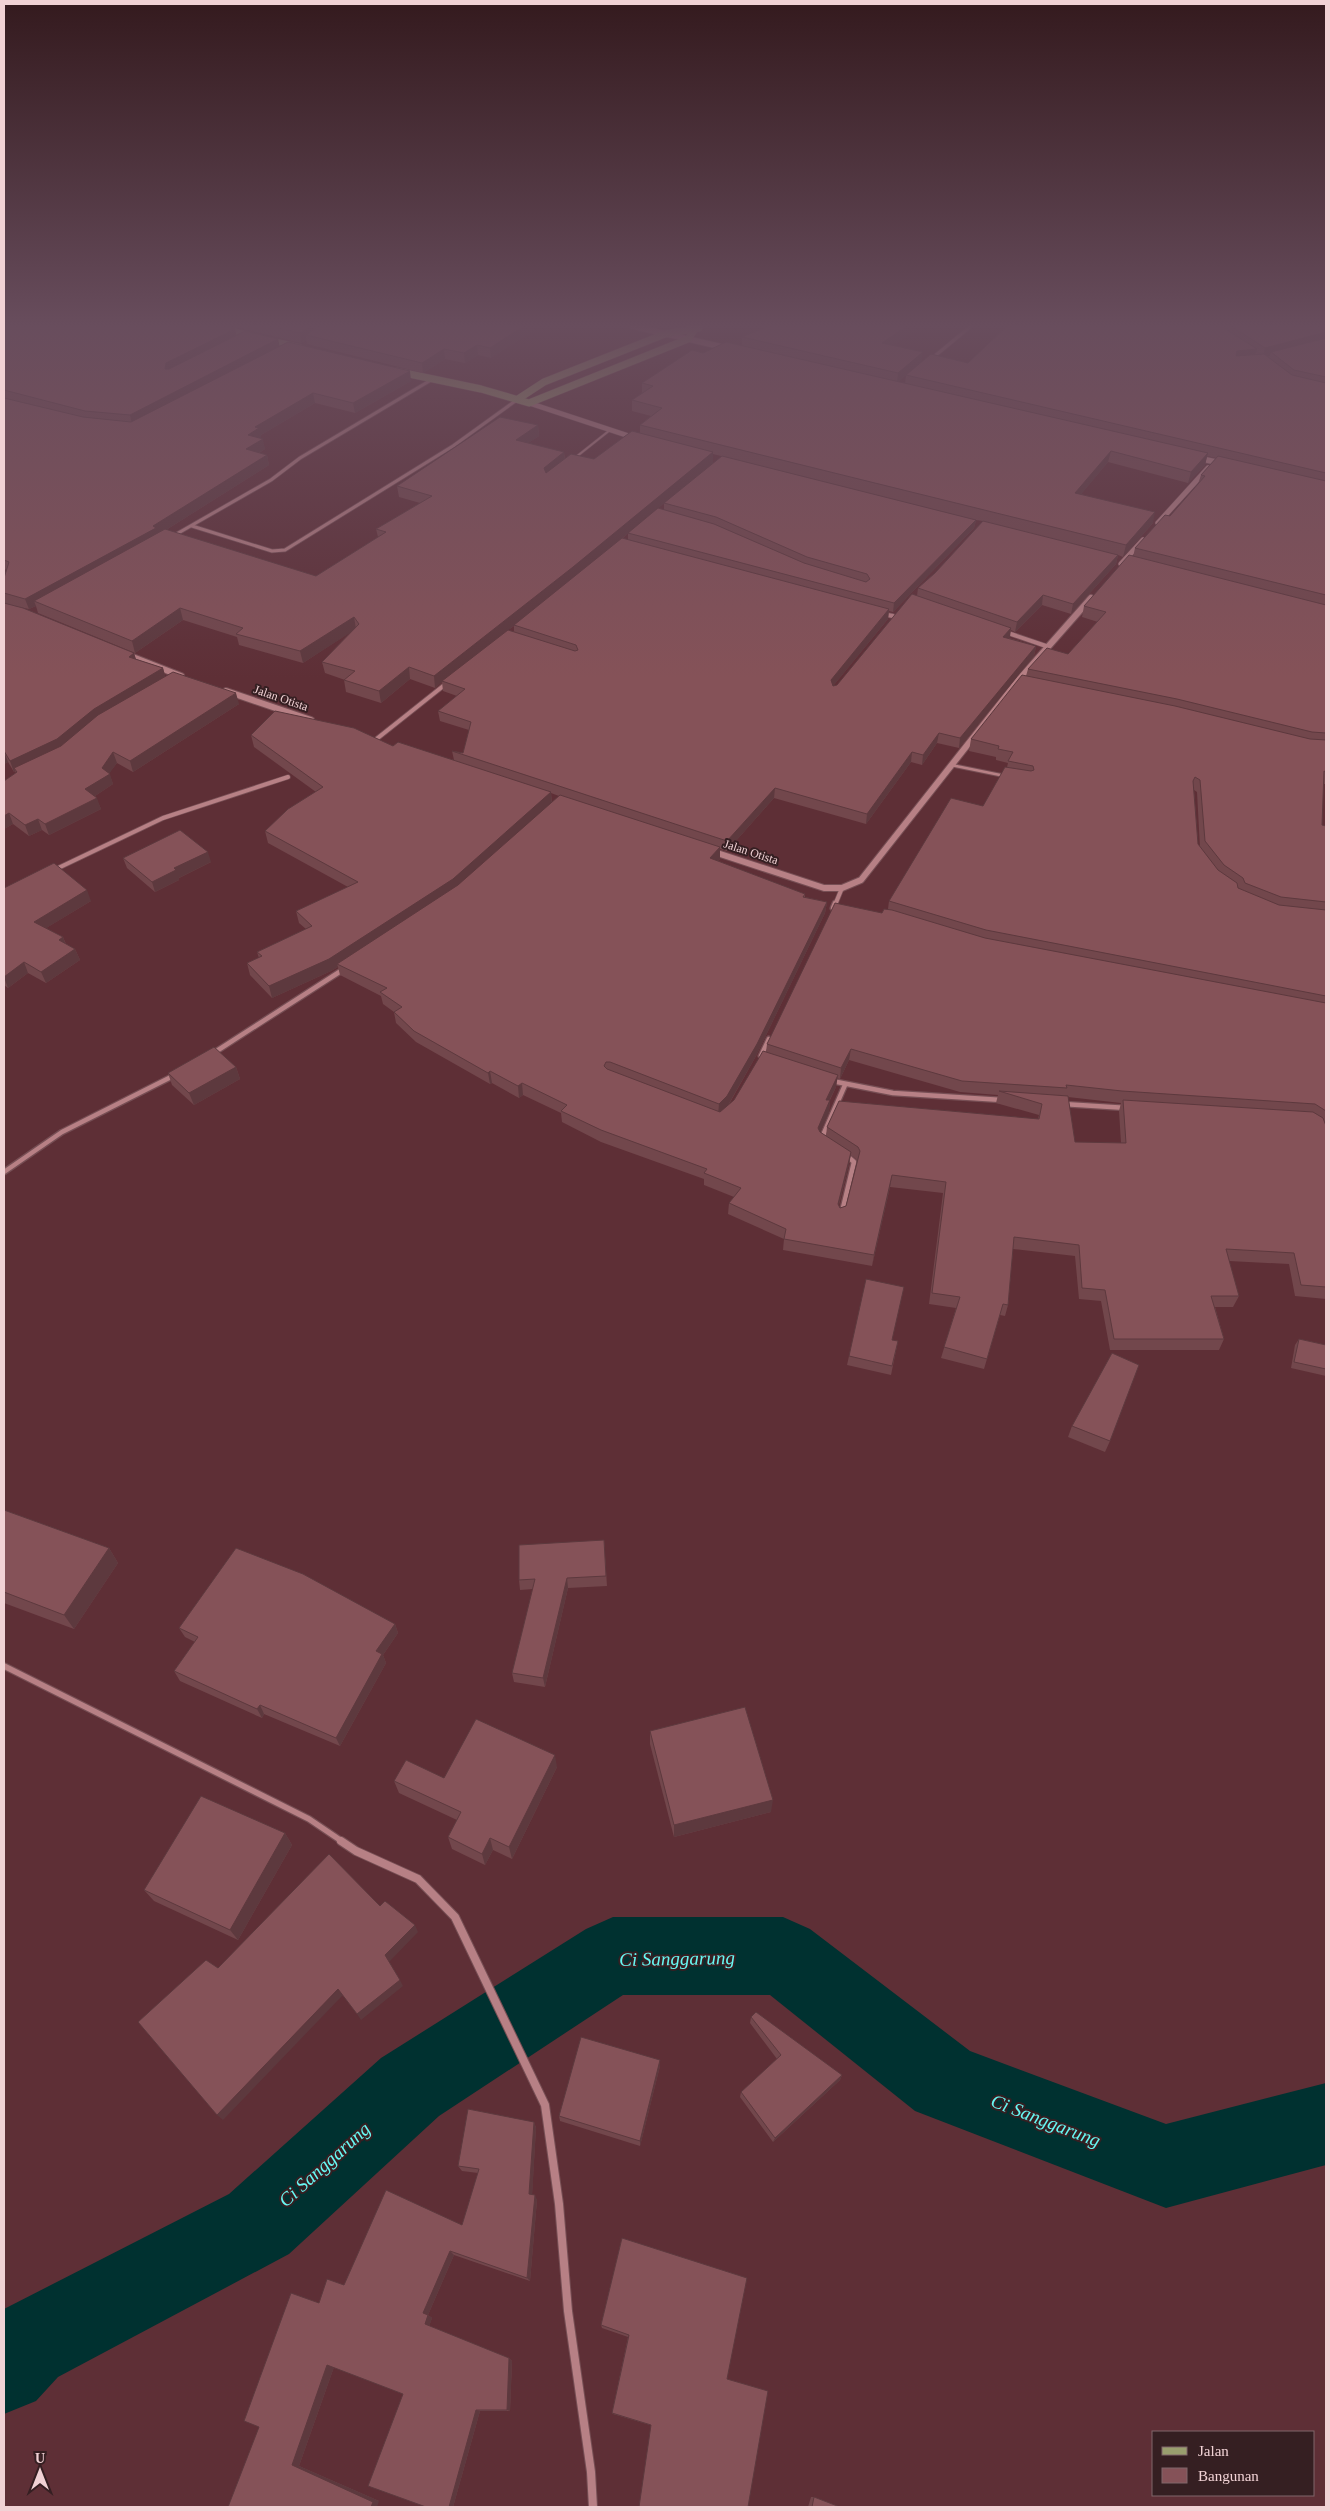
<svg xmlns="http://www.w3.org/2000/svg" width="1330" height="2511" font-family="'Times New Roman',serif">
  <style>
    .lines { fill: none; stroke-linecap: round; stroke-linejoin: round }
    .river { fill: #003130; fill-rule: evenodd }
    .service-far1-casing { stroke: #764e54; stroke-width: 3 }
    .service-casing { stroke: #764e54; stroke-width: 4.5 }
    .minor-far4-casing { stroke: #764e54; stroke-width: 4.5 }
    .minor-far3-casing { stroke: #764e54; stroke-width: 5.5 }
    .minor-far2-casing { stroke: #764e54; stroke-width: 7 }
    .minor-far1-casing { stroke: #764e54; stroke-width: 8 }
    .minor-casing { stroke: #764e54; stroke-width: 10 }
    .tertiary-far1-casing { stroke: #764e54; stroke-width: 6 }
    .tertiary-casing { stroke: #764e54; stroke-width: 8 }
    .secondary-casing { stroke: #764e54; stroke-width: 7 }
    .primary-casing { stroke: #764e54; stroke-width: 8 }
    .service-far1 { stroke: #b78085; stroke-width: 2 }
    .service { stroke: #b78085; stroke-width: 2.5 }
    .minor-far4 { stroke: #b78085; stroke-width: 3 }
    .minor-far3 { stroke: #b78085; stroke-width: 4 }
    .minor-far2 { stroke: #b78085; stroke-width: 4.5 }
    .minor-far1 { stroke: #b78085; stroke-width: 5.5 }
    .minor { stroke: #b78085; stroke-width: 8 }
    .tertiary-far1 { stroke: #b78085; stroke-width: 5 }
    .tertiary { stroke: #b78085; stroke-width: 6 }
    .secondary { stroke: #b78085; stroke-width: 5.5 }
    .primary { stroke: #999e6e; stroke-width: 7 }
    .wall { fill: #72474c; fill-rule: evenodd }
    .shaded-wall { fill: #5d393e }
    .building { fill: #855258; stroke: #5d393e }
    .labels { text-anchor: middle; stroke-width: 4; stroke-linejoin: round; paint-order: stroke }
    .far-street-label { font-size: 12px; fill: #f1d2d5; stroke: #351f22 }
    .near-water-label { font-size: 19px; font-style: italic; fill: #67f8f3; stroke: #351f22 }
  </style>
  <rect width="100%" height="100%" fill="#5e2f36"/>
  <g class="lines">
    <!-- river -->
    <polygon class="river" points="613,1917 783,1917 810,1929 970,2051 1166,2124 1326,2083 1326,2165 1166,2208 915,2111 770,1995 623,1995 439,2116 289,2254 58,2377 36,2401 4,2414 4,2309 229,2194 381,2058 586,1929"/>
    <defs>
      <polyline id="service-far1" points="576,457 610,430"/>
      <polyline id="service" points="951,765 1005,776"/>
      <g id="minor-far4">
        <polyline points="930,360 971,326"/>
        <polyline points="192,526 272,551 285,550 453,446 518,399"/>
        <polyline points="173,536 271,480 300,458 431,380"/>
      </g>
      <g id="minor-far3">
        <polyline points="882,614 893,616"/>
        <polyline points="1005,632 1049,647"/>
        <polyline points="374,741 447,683"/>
        <polyline points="54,870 163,818 288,777"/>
        <polyline points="835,905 842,888"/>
      </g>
      <g id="minor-far2">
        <polyline points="833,908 835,903"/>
        <polyline points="212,1054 344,969"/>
        <polyline points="761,1056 769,1039"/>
        <polyline points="832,1081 893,1093 1002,1100"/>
        <polyline points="1063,1104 1127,1108"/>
        <polyline points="821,1140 845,1085"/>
        <polyline points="4,1172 62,1132 175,1075"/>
        <polyline points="842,1212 854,1162 845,1154"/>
      </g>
      <polyline id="minor-far1" points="4,1666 309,1819 343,1842"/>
      <polyline id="minor" points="341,1841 356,1851 418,1879 455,1917 545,2105 559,2204 568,2311 591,2472 593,2507"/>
      <g id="tertiary-far1">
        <polyline points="529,403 638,439"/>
        <polyline points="1158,523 1208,468"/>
        <polyline points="1121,564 1143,540"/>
      </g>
      <g id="tertiary">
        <polyline points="125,654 181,676"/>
        <polyline points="226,691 311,720"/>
        <polyline points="708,850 824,888 842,888 861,880 1017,682 1091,598"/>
      </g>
      <g id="secondary">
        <polyline points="632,326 731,349"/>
        <polyline points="1193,457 1225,464"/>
      </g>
      <g id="primary">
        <polyline points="210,326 300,348"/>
        <polyline points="395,371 481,389 529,403 688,339 695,329"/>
        <polyline points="518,399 544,382 665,334 699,328"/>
      </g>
    </defs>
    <!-- service-far1 casing -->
    <use href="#service-far1" class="service-far1-casing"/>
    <!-- service casing -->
    <use href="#service" class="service-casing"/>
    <!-- minor-far4 casing -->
    <use href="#minor-far4" class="minor-far4-casing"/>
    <!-- minor-far3 casing -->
    <use href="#minor-far3" class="minor-far3-casing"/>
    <!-- minor-far2 casing -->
    <use href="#minor-far2" class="minor-far2-casing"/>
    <!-- minor-far1 casing -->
    <use href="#minor-far1" class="minor-far1-casing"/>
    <!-- minor casing -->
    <use href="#minor" class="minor-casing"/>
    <!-- tertiary-far1 casing -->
    <use href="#tertiary-far1" class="tertiary-far1-casing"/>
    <!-- tertiary casing -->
    <use href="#tertiary" class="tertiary-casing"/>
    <!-- secondary casing -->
    <use href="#secondary" class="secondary-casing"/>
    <!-- primary casing -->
    <use href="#primary" class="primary-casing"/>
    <!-- service-far1 -->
    <use href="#service-far1" class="service-far1"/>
    <!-- service -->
    <use href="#service" class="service"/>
    <!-- minor-far4 -->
    <use href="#minor-far4" class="minor-far4"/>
    <!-- minor-far3 -->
    <use href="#minor-far3" class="minor-far3"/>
    <!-- minor-far2 -->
    <use href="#minor-far2" class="minor-far2"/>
    <!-- minor-far1 -->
    <use href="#minor-far1" class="minor-far1"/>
    <!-- minor -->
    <use href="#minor" class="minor"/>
    <!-- tertiary-far1 -->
    <use href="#tertiary-far1" class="tertiary-far1"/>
    <!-- tertiary -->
    <use href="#tertiary" class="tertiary"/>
    <!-- secondary -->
    <use href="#secondary" class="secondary"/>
    <!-- primary -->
    <use href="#primary" class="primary"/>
  </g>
  <!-- wall -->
  <g class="wall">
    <path d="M4 326 235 329 236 336 278 339 279 346 411 381 355 413 315 403 261 435V439L265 449 259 453 267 455 269 465 166 530 316 576 378 537 376 529 420 503 399 497 397 486 538 425 539 436 528 443 564 452 565 459H594L640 433V425L651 416 632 411V400L642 394V383L703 353 742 346V337L892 345 921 362 968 363 1007 326H1326V337L1325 336V338H1326V784H1323L1322 825 1326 826V1299L1295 1296 1289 1264 1229 1261 1239 1296 1233 1307H1215L1224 1339 1219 1350H1110L1101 1301 1079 1299 1075 1256 1013 1249 1008 1305 1005 1316 1000 1315 984 1369 941 1358 956 1308 929 1304 943 1193 890 1187 872 1266 783 1250 784 1239 728 1214 729 1203 734 1197 704 1185V1179L601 1142 562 1122 561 1113 523 1095 519 1098 492 1083 490 1084 416 1042 396 1023 394 1012 383 1004 381 996 340 975 338 967 331 971 272 998 250 975 247 963 259 958 257 952 306 929 299 923 296 911 348 887 268 843 265 831 316 792 254 747 251 735 393 746 454 760 452 751 463 753 469 730 440 721 438 711 457 696 443 691 442 682 435 688 410 679 381 703 346 692 344 680H345L325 673 322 662 352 631 303 663 239 645 237 637 183 620 135 653 38 613 36 606 29 609 4 604 134 653 136 659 163 668 165 676 239 704 133 772 117 763 109 773 113 784 95 796 101 809 49 835 42 830 29 836 13 824 4 829V781L16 773 15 771 14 772 8 762 4 764V578L7 570 4 569ZM906 375 905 384 898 382ZM713 454 956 515 689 483 713 463ZM1207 456 1216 458 1201 475 1198 484 1170 516 1135 548 1133 557 1084 606 1082 617 1098 622 1068 654 1028 669 1026 676 971 739 969 751 996 757V760L1008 763 1007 767 983 806 889 901 888 909 882 913 767 1044 766 1052 734 1100 728 1106 756 1056 825 913 827 902 805 897V894L718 861 720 859V849L727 851 774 798 866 824 911 762 922 765 937 743 959 748 1034 656 1036 646 1009 638 1011 630 1015 632 1042 605 1071 614 1116 564 1118 555 1123 557 1153 523 1081 494 1108 462 1188 483 1205 465ZM664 503V510L658 508ZM976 520 983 521 935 573 918 588 917 596 837 685 833 686 888 619 889 611 893 612 974 528ZM628 533V540L623 538ZM514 626V632L508 630ZM1194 790 1197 792 1200 848 1198 844ZM551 793 559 796 552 802ZM849 1060 960 1092 998 1095 996 1103 1039 1115 1038 1119 827 1127 826 1136 820 1132 829 1112 830 1100 836 1087 837 1078 840 1079ZM1068 1097 1121 1103 1119 1111 1121 1143 1075 1142ZM851 1155 856 1159 857 1161 846 1206 840 1208 839 1205 849 1164Z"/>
    <polygon points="232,326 540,326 491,358 478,355 465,363 445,359 423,373 307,344 306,340 301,343"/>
    <polygon points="123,858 211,862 179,878 179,880 155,892 127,868"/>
    <polygon points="4,888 91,901 46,928 63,937 66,944 75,949 80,960 46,983 28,973 8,988 4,985"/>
    <polygon points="236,1067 240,1079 194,1105 172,1085 168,1073"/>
    <polygon points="1299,1339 1326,1345 1326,1376 1291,1368 1295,1345"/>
    <polygon points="893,1340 898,1341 891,1375 847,1365 849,1356"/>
    <polygon points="1072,1426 1110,1441 1105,1452 1068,1437"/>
    <polygon points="4,1510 109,1548 118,1563 74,1629 4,1603"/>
    <polygon points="604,1540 607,1586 568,1588 545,1687 514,1682 512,1673 533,1589 520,1590 519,1580"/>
    <polygon points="395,1624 398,1633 383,1655 386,1663 340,1746 264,1714 262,1718 180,1681 174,1671 195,1642 185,1637 179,1628"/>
    <polygon points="650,1731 771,1812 674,1837 650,1744"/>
    <polygon points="557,1767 512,1859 493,1850 485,1865 452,1849 448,1837 457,1820 399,1793 394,1781 444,1778"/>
    <polygon points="285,1833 292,1845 238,1940 154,1901 144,1890"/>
    <polygon points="751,2017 842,2075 840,2080 773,2142 740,2097 741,2092 777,2059 750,2023"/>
    <polygon points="660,2060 660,2066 640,2146 560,2121 559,2116"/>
    <polygon points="534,2122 536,2128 532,2194 537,2200 530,2281 454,2255 428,2315 432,2318 429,2326 509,2358 512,2361 510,2411 480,2411 453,2507 426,2507 403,2394 334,2367 299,2466 379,2501 228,2507 319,2303 344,2285 462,2225 478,2173 462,2171 458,2166"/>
    <polygon points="622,2238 727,2379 650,2425 613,2414 612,2413 628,2337 602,2328 601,2325"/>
    <polygon points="811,2497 814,2497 840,2507 808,2507"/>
  </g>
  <!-- shaded-wall -->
  <g class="shaded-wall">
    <polygon points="311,326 327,326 306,335 306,340 301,343 300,333"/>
    <polygon points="524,326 540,326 491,358 490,348"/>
    <polygon points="907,326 922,326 881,353 882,343"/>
    <polygon points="235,329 237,338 168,373 165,369 166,363"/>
    <polygon points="1326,332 1324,342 1271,352 1270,356 1262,358 1265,348"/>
    <polygon points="278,339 280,348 132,424 130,415"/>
    <polygon points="477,345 478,355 465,363 464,353"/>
    <polygon points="444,349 445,359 423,373 422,363"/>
    <polygon points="1257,349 1254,359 1234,361 1237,351"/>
    <polygon points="923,352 921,363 897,383 898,373"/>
    <polygon points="410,371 411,381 355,413 353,403"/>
    <polygon points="313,393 315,403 261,435 261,438 250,445 248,435 255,427"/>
    <polygon points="538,425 539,436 516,451 516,440"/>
    <polygon points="263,439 265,449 248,459 246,449"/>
    <polygon points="1111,451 1108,462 1073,504 1075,493"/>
    <polygon points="564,452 565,463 545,479 544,468"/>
    <polygon points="713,452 713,463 573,579 443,682 442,681 442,682 435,688 434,676"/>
    <polygon points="1208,453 1205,465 1188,483 1191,472"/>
    <polygon points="267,455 269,465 158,535 34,601 36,606 29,609 25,599 153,526"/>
    <polygon points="1155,512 1153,523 1123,557 1126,545"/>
    <polygon points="976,520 974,528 893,612 894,603"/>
    <polygon points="1118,555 1116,564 1071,614 1073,604"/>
    <polygon points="1043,595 1042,605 1015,632 1017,622"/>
    <polygon points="180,608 183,620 135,653 132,641"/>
    <polygon points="889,609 888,619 830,690 831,680"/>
    <polygon points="354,617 356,629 303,663 300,651"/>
    <polygon points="1011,628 1010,637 1001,646 1003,637"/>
    <polygon points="1036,646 1034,656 959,748 960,738"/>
    <polygon points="134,653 137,664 129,657"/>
    <polygon points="409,667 410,679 381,703 379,691"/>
    <polygon points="163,668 166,679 61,750 14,768 15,771 14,772 10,761 94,709"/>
    <polygon points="236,693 239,704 133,772 130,761"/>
    <polygon points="939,733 937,743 922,765 923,755"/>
    <polygon points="4,751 8,762 4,764"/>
    <polygon points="113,752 117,763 109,774 110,774 113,784 89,800 85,789 102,768"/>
    <polygon points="912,752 911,762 866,824 867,814"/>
    <polygon points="775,788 774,798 727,851 727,841"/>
    <polygon points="551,792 552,804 455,891 337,964 338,967 331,971 272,998 269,986"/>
    <polygon points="97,798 101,809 49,835 45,824"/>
    <polygon points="9,813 13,824 4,829 4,816"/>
    <polygon points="38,819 42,830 29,836 25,825"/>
    <polygon points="720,847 720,859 710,870 710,858"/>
    <polygon points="208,852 211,862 179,878 179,880 155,892 152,882 174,868"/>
    <polygon points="87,890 91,901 38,933 34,922"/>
    <polygon points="827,902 825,913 756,1056 727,1107 718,1115 719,1104"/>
    <polygon points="63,937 67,948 59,940"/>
    <polygon points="75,949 80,960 46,983 41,972"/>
    <polygon points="24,962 28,973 8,988 4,977"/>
    <polygon points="851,1049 849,1060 840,1079 841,1068"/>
    <polygon points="236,1067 240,1079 194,1105 189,1093"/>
    <polygon points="490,1071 492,1083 490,1084 488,1073"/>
    <polygon points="838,1075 836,1087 824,1111 826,1100"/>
    <polygon points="522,1083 523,1095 519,1098 518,1086"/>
    <polygon points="830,1100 829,1112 817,1140 818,1128"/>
    <polygon points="851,1152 849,1164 836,1215 838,1204"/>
    <polygon points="892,1175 890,1187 872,1266 874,1255"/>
    <polygon points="109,1548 118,1563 74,1629 64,1615"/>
    <polygon points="567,1578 568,1588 545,1687 543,1678"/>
    <polygon points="395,1624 398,1633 383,1655 386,1663 340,1746 336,1738 376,1651"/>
    <polygon points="260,1705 264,1714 262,1718 257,1709"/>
    <polygon points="555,1755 557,1767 512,1859 509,1847"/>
    <polygon points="773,1800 771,1812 674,1837 674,1825"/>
    <polygon points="285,1833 292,1845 238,1940 230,1930"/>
    <polygon points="490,1838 493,1850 485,1865 482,1854"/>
    <polygon points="415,1925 418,1932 389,1962 385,1955"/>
    <polygon points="400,1980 403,1986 361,2020 357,2014"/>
    <polygon points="338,1989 343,1995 223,2120 217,2115"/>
    <polygon points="660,2060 660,2066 640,2146 640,2141"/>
    <polygon points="842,2075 840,2080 773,2142 775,2138"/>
    <polygon points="534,2122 536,2128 532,2199 529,2194"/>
    <polygon points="535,2195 537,2200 530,2281 527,2278"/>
    <polygon points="450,2251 454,2255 428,2315 432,2318 429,2327 425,2324 423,2313"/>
    <polygon points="509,2358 512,2361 510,2411 507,2410"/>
    <polygon points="327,2365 334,2367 299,2466 379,2501 377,2507 371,2507 292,2465"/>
    <polygon points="476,2410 480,2411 453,2507 449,2507"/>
  </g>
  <!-- building -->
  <g class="building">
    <polygon points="4,326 226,326 235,329 166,363 165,369 169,369 245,331 278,339 130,415 85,411 4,390"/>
    <polygon points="270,326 311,326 300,333"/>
    <polygon points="319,326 524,326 490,348 477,345 464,353 444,349 422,363 306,335"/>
    <polygon points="769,326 907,326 882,343 923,352 898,373 742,337"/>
    <polygon points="1007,326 1221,326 1257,349 1237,351 1236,356 1264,354 1292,375 1326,383 1326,473 906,375 931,354 968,363"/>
    <polygon points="1231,326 1318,326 1326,332 1265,348"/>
    <polygon points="1326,338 1326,377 1294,370 1271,352"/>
    <polygon points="288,342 410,371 353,403 313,393 255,427 259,428 248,435 263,439 246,449 267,455 153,526 156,528 25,599 4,593 4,578 9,562 4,560 4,398 83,417 131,422"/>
    <polygon points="726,342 1208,453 1191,472 1111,451 1075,493 1155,512 1126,545 640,425 662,408 632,400 653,386 642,383 692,350 703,353"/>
    <polygon points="500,417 538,425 516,440 564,452 544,468 546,473 571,454 594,459 632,431 713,452 573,567 434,676 409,667 379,691 344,680 355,671 322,662 359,624 354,617 300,651 236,634 243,628 180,608 132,641 34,601 165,529 316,576 386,532 376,529 432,496 397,486"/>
    <polygon points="722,456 976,520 894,603 628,533 658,508 714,524 804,563 866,582 870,579 867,574 807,557 716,517 664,503"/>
    <polygon points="1218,456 1326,481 1326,595 1135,548 1165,515 1170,516 1205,476 1201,475"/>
    <polygon points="983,521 1118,555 1073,604 1043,595 1017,622 918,588 935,573"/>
    <polygon points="622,538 889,609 831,680 833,686 837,685 912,594 1011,628 1003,637 1036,646 960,738 939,733 923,755 912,752 867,814 775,788 727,841 452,751 463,753 471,722 438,711 465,689 442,681 508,630 575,651 578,650 576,645 514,625"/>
    <polygon points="1129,555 1326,605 1326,733 1312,732 1177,699 1028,669 1047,648 1068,654 1106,612 1084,606"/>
    <polygon points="4,603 23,608 134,653 129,657 163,668 94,709 57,739 10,761 4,751"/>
    <polygon points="173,672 236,693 130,761 113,752 102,768 110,774 85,789 97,798 45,824 38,819 25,825 9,813 4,816 4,781 17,772 14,768 61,746 98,715"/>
    <polygon points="1022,675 1175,706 1310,739 1326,740 1326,772 1324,771 1322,825 1326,826 1326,902 1281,897 1245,883 1243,878 1224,865 1205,841 1200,780 1195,777 1193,781 1198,844 1218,870 1237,883 1238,888 1279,905 1326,910 1326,996 986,930 889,901 951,798 983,806 1005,767 1031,771 1034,770 1033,766 1008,761 1013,752 998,749 999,746 971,739"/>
    <polygon points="275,711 354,728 393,746 398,742 551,792 453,879 329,959 269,986 247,963 262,956 257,952 312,926 296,911 358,882 265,831 288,809 323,787 251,735"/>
    <polygon points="560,795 720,847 710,858 805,894 803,897 827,902 757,1044 727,1096 719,1104 610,1062 606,1062 604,1066 607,1069 720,1112 734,1100 763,1051 838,1075 826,1100 830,1100 818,1128 820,1132 851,1152 838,1204 840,1208 846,1206 860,1151 858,1147 827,1127 839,1101 1039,1119 1042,1104 999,1091 1068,1096 1075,1142 1126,1143 1123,1100 1313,1112 1323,1118 1326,1126 1326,1287 1301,1285 1294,1253 1226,1249 1239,1296 1211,1296 1224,1339 1114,1339 1105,1290 1082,1288 1079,1245 1014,1237 1008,1305 1003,1304 987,1359 944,1347 960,1297 932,1293 946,1182 892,1175 874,1255 784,1239 786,1229 729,1203 741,1188 704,1173 707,1169 601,1130 561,1111 567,1105 522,1083 518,1086 490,1071 488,1073 414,1031 394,1012 402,1007 380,992 387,988 337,964 458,885"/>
    <polygon points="180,830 208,852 174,868 176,870 152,882 123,858"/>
    <polygon points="54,863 87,890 34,922 63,937 59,940 75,949 41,972 24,962 4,977 4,888"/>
    <polygon points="835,903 882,913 884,909 892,910 985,938 1326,1003 1326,1111 1315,1104 1122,1091 1066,1085 1067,1088 962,1081 851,1049 841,1068 767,1044"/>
    <polygon points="214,1047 236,1067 189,1093 168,1073"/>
    <polygon points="866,1279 904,1287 892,1340 898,1341 892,1366 849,1356"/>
    <polygon points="1299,1339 1326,1345 1326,1369 1294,1362"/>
    <polygon points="1112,1353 1139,1365 1110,1441 1072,1426"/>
    <polygon points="4,1510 109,1548 64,1615 4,1592"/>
    <polygon points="604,1540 606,1576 567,1578 543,1678 512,1673 535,1579 519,1580 519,1545"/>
    <polygon points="236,1548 303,1574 395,1624 376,1651 382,1654 336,1738 260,1705 257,1709 174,1671 198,1637 179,1628"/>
    <polygon points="745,1707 773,1800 674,1825 650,1731"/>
    <polygon points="476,1719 555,1755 509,1847 490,1838 482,1854 448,1837 461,1812 394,1781 406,1760 444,1778"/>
    <polygon points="201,1796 285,1833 230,1930 144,1890"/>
    <polygon points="329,1854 380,1906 385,1901 415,1925 385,1955 400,1980 357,2014 338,1989 217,2115 138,2022 206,1960 218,1968"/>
    <polygon points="756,2012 842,2075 775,2138 741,2092 781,2055 751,2017"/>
    <polygon points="581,2037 660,2060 640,2141 559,2116"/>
    <polygon points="468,2109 534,2122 529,2194 535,2195 527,2278 450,2251 423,2313 428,2315 425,2324 509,2358 507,2410 476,2410 449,2507 426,2507 368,2486 403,2394 327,2365 292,2465 373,2502 371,2507 228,2507 259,2427 244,2421 291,2293 319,2303 327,2279 344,2285 386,2190 462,2225 479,2169 458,2166"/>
    <polygon points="622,2238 747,2278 727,2379 768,2391 748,2507 639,2507 651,2425 612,2413 629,2335 601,2325"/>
    <polygon points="814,2497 840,2507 812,2507"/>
  </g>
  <!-- sky -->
  <linearGradient id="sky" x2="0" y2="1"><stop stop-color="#341a1e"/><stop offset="0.48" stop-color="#684d5d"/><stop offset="1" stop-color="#684d5d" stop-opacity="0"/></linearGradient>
  <rect width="1330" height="678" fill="url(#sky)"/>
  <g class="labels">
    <!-- far-street labels -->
    <g class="far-street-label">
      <text transform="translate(281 698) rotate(19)" y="4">Jalan Otista</text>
      <text transform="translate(751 852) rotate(18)" y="4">Jalan Otista</text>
    </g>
    <!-- near-water labels -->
    <g class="near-water-label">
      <text transform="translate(677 1958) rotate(-1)" y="7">Ci Sanggarung</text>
      <text transform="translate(1046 2120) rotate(21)" y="7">Ci Sanggarung</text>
      <text transform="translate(324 2164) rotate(-42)" y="7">Ci Sanggarung</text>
    </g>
  </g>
  <!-- border -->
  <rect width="1330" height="2511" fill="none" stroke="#f1d2d5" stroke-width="10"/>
  <!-- legend -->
  <rect x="1152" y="2431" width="162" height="65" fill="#351f22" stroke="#80676a"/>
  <rect x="1162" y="2447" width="25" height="8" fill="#999e6e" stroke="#80676a"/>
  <text x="1198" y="2456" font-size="15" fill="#f1d2d5">Jalan</text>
  <rect x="1162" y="2468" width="25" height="15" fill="#855258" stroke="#80676a"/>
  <text x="1198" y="2481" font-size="15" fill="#f1d2d5">Bangunan</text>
  <!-- north arrow -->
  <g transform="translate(40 2471)" stroke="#351f22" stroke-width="4" paint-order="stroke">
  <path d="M0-4L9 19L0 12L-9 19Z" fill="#f1d2d5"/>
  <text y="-8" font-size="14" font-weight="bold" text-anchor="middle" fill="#f1d2d5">U</text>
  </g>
</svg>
